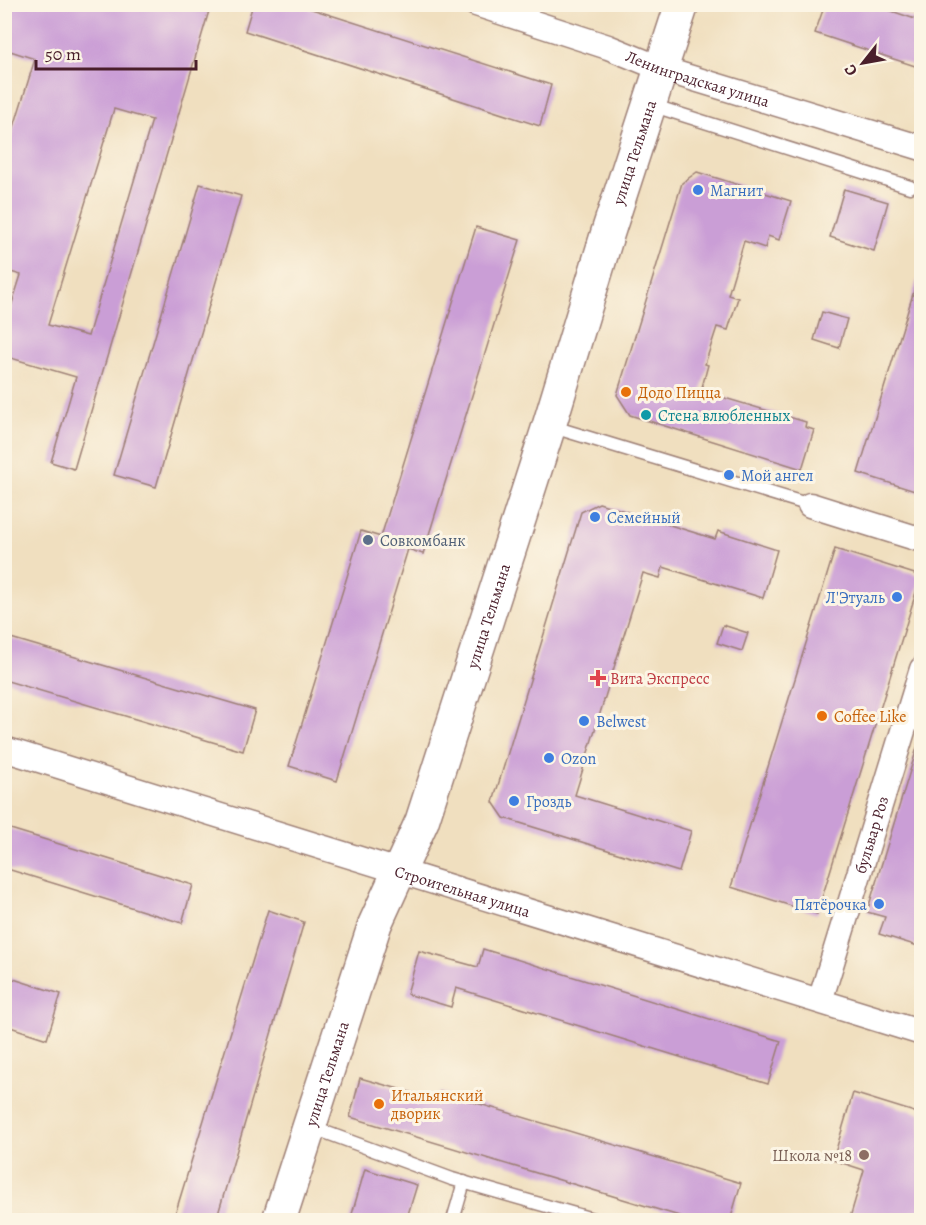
<svg xmlns="http://www.w3.org/2000/svg" width="926" height="1225" font-family="Alegreya,serif">
  <style>
    .building { fill: #ca9ed6; fill-rule: evenodd }
    .lines { fill: none; stroke-linecap: round; stroke-linejoin: round }
    .lane-casing { stroke: #9d7f75; stroke-width: 15 }
    .street-casing { stroke: #9d7f75; stroke-width: 27 }
    .secondary-casing { stroke: #9d7f75; stroke-width: 36 }
    .lane { stroke: #fff; stroke-width: 12 }
    .street { stroke: #fff; stroke-width: 24 }
    .secondary { stroke: #fff; stroke-width: 33 }
    .shop-dot { fill: #3f7fe0; stroke: #fcf5e5; stroke-width: 2 }
    .food-dot { fill: #e8710a; stroke: #fcf5e5; stroke-width: 2 }
    .culture-dot { fill: #0f9aa8; stroke: #fcf5e5; stroke-width: 2 }
    .service-dot { fill: #5c6f8a; stroke: #fcf5e5; stroke-width: 2 }
    .health-dot { fill: #e0444e; stroke: #fcf5e5; stroke-width: 2 }
    .education-dot { fill: #8d6e63; stroke: #fcf5e5; stroke-width: 2 }
    .labels { text-anchor: middle; stroke-width: 6; stroke-linejoin: round; paint-order: stroke }
    .street-label { font-size: 16px; fill: #4a1f2b; stroke: #fcf5e5 }
    .shop-label { font-size: 16px; fill: #366cbe; stroke: #fcf5e5; text-anchor: start }
    .food-label { font-size: 16px; fill: #c56008; stroke: #fcf5e5; text-anchor: start }
    .culture-label { font-size: 16px; fill: #0d838f; stroke: #fcf5e5; text-anchor: start }
    .service-label { font-size: 16px; fill: #4e5e75; stroke: #fcf5e5; text-anchor: start }
    .health-label { font-size: 16px; fill: #be3a42; stroke: #fcf5e5; text-anchor: start }
    .education-label { font-size: 16px; fill: #785e54; stroke: #fcf5e5; text-anchor: end }
  </style>
  <rect width="100%" height="100%" fill="#fcf5e5"/>
  <filter id="ink" filterUnits="userSpaceOnUse"><feTurbulence type="fractalNoise" baseFrequency=".0167" numOctaves="2"/><feDisplacementMap in="SourceGraphic" scale="12" xChannelSelector="R" yChannelSelector="G"/><feConvolveMatrix kernelMatrix="1 2 1 2 8 2 1 2 1" color-interpolation-filters="sRGB"/></filter>
  <filter id="wash" filterUnits="userSpaceOnUse"><feTurbulence type="fractalNoise" baseFrequency=".008" numOctaves="4" result="noise"/><feDisplacementMap in="SourceGraphic" scale="24" xChannelSelector="R" yChannelSelector="G"/><feGaussianBlur stdDeviation="1.35" result="paint"/><feColorMatrix in="noise" values="0 0 0 0 0 0 0 0 0 0 0 0 0 0 0 0 0 1.4 0 .05"/><feComposite in="paint" operator="in"/></filter>
  <g filter="url(#wash)">
    <rect width="100%" height="100%" fill="#f0dfbf"/>
    <g id="blocks">
      <!-- building -->
      <g class="building">
        <path d="M9 4H211L74 469 51 462 76 377 4 356V312L9 313 21 275 4 270V159L35 59 4 49V19ZM114 109 152 120 88 336 48 325Z"/>
        <polygon points="253,4 296,4 551,85 540,126 245,31"/>
        <polygon points="825,4 871,4 921,21 921,68 815,33"/>
        <polygon points="697,172 791,201 779,240 768,236 765,248 744,241 728,295 738,298 728,330 717,327 705,364 708,365 701,391 806,422 805,427 814,430 802,469 630,415 617,395 682,183"/>
        <polygon points="200,184 241,196 156,487 114,475"/>
        <polygon points="844,189 888,202 874,251 830,237"/>
        <polygon points="476,227 520,240 423,554 408,549 337,781 289,766 361,531 381,537"/>
        <polygon points="917,281 921,282 921,493 858,473"/>
        <polygon points="822,312 847,319 839,348 814,340"/>
        <polygon points="599,503 715,539 718,531 777,550 763,598 663,567 660,578 643,573 575,795 691,831 679,872 504,818 493,802 581,512"/>
        <polygon points="835,549 921,576 817,914 731,887"/>
        <polygon points="723,625 748,633 742,651 717,643"/>
        <polygon points="4,636 255,710 243,751 4,680"/>
        <polygon points="917,748 921,749 921,947 879,934 885,917 867,912"/>
        <polygon points="4,827 193,885 182,923 4,868"/>
        <polygon points="268,910 304,922 216,1221 173,1221"/>
        <polygon points="483,949 781,1041 768,1084 456,988 451,1007 407,994 419,951 478,967"/>
        <polygon points="4,976 61,994 47,1039 4,1025"/>
        <polygon points="360,1078 438,1100 440,1092 741,1183 730,1221 696,1221 350,1117"/>
        <polygon points="853,1093 921,1114 921,1221 849,1221 864,1170 833,1160"/>
        <polygon points="365,1169 417,1185 406,1221 350,1221"/>
      </g>
    </g>
  </g>
  <g filter="url(#ink)">
    <use href="#blocks" fill-opacity="0" stroke="#9d7f75" stroke-width="1.5"/>
    <g class="lines">
      <defs>
        <g id="lane">
          <polyline points="651,105 910,187"/>
          <polyline points="550,426 810,505"/>
          <polyline points="311,1127 452,1179 596,1220"/>
          <polyline points="453,1220 464,1182"/>
        </g>
        <g id="street">
          <path id="s1" d="M476 4 608 47 662 69 922 148"/>
          <polyline points="810,505 922,540"/>
          <path id="s2" d="M4 749 922 1033"/>
          <path id="s3" d="M820 1001 922 669"/>
        </g>
        <g id="secondary">
          <path id="s4" d="M279 1220 375 924 422 821 549 426 608 232 682 4"/>
        </g>
      </defs>
      <!-- lane casing -->
      <use href="#lane" class="lane-casing"/>
      <!-- street casing -->
      <use href="#street" class="street-casing"/>
      <!-- secondary casing -->
      <use href="#secondary" class="secondary-casing"/>
      <!-- lane -->
      <use href="#lane" class="lane"/>
      <!-- street -->
      <use href="#street" class="street"/>
      <!-- secondary -->
      <use href="#secondary" class="secondary"/>
    </g>
  </g>
  <!-- markers -->
  <g class="shop-dot">
    <circle cx="698" cy="190" r="6"/>
    <circle cx="729" cy="475" r="6"/>
    <circle cx="595" cy="517" r="6"/>
    <circle cx="897" cy="597" r="6"/>
    <circle cx="584" cy="721" r="6"/>
    <circle cx="549" cy="758" r="6"/>
    <circle cx="514" cy="801" r="6"/>
    <circle cx="879" cy="904" r="6"/>
  </g>
  <g class="food-dot">
    <circle cx="626" cy="392" r="6"/>
    <circle cx="822" cy="716" r="6"/>
    <circle cx="379" cy="1104" r="6"/>
  </g>
  <circle class="culture-dot" cx="646" cy="415" r="6"/>
  <circle class="service-dot" cx="368" cy="540" r="6"/>
  <path class="health-dot" d="M595 669h6v6h6v6h-6v6h-6v-6h-6v-6h6z"/>
  <circle class="education-dot" cx="864" cy="1155" r="6"/>
  <g class="labels">
    <!-- street labels -->
    <g class="street-label">
      <text dy="6" stroke="none"><textPath href="#s1" startOffset="234">Ленинградская улица</textPath></text>
      <text dy="6" stroke="none"><textPath href="#s4" startOffset="1126">улица Тельмана</textPath></text>
      <text dy="6" stroke="none"><textPath href="#s4" startOffset="640">улица Тельмана</textPath></text>
      <text dy="6" stroke="none"><textPath href="#s3" startOffset="174">бульвар Роз</textPath></text>
      <text dy="6" stroke="none"><textPath href="#s2" startOffset="480">Строительная улица</textPath></text>
      <text dy="6" stroke="none"><textPath href="#s4" startOffset="154">улица Тельмана</textPath></text>
    </g>
    <!-- shop labels -->
    <g class="shop-label">
      <text x="710" y="196">Магнит</text>
      <text x="741" y="481">Мой ангел</text>
      <text x="607" y="523">Семейный</text>
      <text x="885" y="603" text-anchor="end">Л'Этуаль</text>
      <text x="596" y="727">Belwest</text>
      <text x="561" y="764">Ozon</text>
      <text x="526" y="807">Гроздь</text>
      <text x="867" y="910" text-anchor="end">Пятёрочка</text>
    </g>
    <!-- food labels -->
    <g class="food-label">
      <text x="638" y="398">Додо Пицца</text>
      <text x="834" y="722">Coffee Like</text>
      <text x="391" y="1101">Итальянский<tspan x="391" dy="18">дворик</tspan></text>
    </g>
    <!-- culture labels -->
    <g class="culture-label">
      <text x="658" y="421">Стена влюбленных</text>
    </g>
    <!-- service labels -->
    <g class="service-label">
      <text x="380" y="546">Совкомбанк</text>
    </g>
    <!-- health labels -->
    <g class="health-label">
      <text x="610" y="684">Вита Экспресс</text>
    </g>
    <!-- education labels -->
    <g class="education-label">
      <text x="852" y="1161">Школа №18</text>
    </g>
  </g>
  <!-- margin -->
  <rect width="926" height="1225" fill="none" stroke="#fcf5e5" stroke-width="24"/>
  <!-- north arrow -->
  <g transform="translate(863 63) rotate(239)" stroke="#fcf5e5" stroke-width="4.5" paint-order="stroke">
  <path d="M0-4.5L10 22L0 15L-10 22Z" fill="#4a1f2b"/>
  <text y="-9" font-size="16" font-weight="bold" text-anchor="middle" fill="#4a1f2b">С</text>
  </g>
  <!-- scale -->
  <path d="M36 60v9h160v-9" fill="none" stroke="#4a1f2b" stroke-width="3"/>
  <text x="45" y="60" font-size="18" fill="#4a1f2b" stroke="#fcf5e5" stroke-width="4.5" paint-order="stroke">50 m</text>
</svg>
